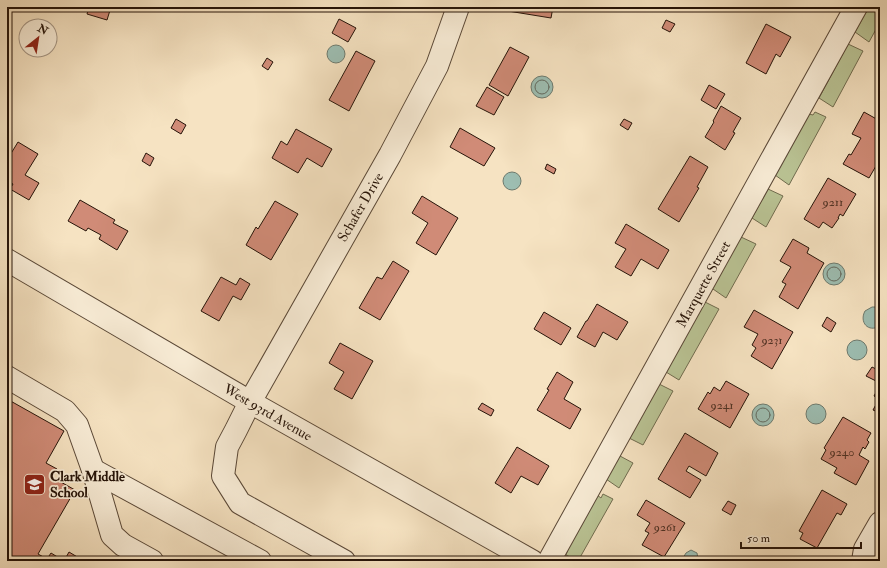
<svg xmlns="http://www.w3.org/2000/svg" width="887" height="568" font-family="'IM FELL Double Pica',serif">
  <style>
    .green { fill: #bac495; stroke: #706c4f }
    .water { fill: #9dbeb2; stroke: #6d7a6e }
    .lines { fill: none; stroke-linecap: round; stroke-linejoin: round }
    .shore { stroke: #62695e; stroke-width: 1 }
    .building { fill: #d08b77; stroke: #261409 }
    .minor-casing { stroke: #5a4837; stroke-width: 24 }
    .minor { stroke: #f9edd7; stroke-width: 22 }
    .labels { text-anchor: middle; stroke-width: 3.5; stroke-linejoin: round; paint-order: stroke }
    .number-label { font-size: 12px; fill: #503224 }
    .street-label { font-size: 14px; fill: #261409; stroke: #f9edd7 }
    .poi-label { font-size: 14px; font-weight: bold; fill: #261409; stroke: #f9edd7; text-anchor: start }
  </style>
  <rect width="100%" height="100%" fill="#f6e3c2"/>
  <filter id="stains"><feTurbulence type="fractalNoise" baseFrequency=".005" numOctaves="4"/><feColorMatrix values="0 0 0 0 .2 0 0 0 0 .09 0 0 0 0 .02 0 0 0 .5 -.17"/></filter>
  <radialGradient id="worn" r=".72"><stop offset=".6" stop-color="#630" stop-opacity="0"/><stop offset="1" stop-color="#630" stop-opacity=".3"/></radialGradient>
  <!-- green -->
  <g class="green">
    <polygon points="869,7 880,7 880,22 869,42 855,32"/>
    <polygon points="848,44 863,51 833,107 819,98"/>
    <polygon points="815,112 826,117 789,185 775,175 809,114 813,115"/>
    <polygon points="768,189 783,196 766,227 752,218"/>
    <polygon points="741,237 756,244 726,298 713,289 712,288"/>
    <polygon points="705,302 719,309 679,380 666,372"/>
    <polygon points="659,384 673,391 643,445 629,438"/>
    <polygon points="620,456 633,463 619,488 606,479"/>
    <polygon points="603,494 613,499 578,561 566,555 568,549 597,495 601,498"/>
  </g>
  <!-- water -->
  <g class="water">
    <circle cx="336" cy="54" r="9"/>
    <circle cx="542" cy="87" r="11"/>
    <circle cx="512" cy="181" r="9"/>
    <circle cx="834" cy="274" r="11"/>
    <path d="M872 307H875L880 311V326C868 333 859 322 865 311Z"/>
    <circle cx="857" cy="350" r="10"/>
    <circle cx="816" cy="414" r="10"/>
    <circle cx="763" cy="415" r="11"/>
    <polygon points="691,550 697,553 698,559 697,561 681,561 686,553"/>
  </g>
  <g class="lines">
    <!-- shore -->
    <g class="shore">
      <circle cx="542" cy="87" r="7"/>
      <circle cx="834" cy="274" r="7"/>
      <circle cx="763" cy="415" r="7"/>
    </g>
  </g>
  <!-- building -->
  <g class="building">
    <polygon points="89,7 111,7 107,20 87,14"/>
    <polygon points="188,7 230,7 230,10 188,9"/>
    <polygon points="509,7 553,7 551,18 508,11"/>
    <polygon points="339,19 356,28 348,42 332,33"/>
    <polygon points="666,20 675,24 670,32 662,28"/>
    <polygon points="766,24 791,37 780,57 776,54 766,74 746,63"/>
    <polygon points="510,47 529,57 508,96 489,85"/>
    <polygon points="356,51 375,61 349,111 329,100"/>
    <polygon points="267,58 273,62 268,70 262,66"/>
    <polygon points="709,85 725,94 716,109 701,100"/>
    <polygon points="487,87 504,97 494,115 476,106"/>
    <polygon points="721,106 741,118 733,132 735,133 725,150 705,137 714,122 713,121"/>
    <polygon points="864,112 880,121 880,159 869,178 843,164 849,154 851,155 861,138 852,134"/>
    <polygon points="176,119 186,125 181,134 171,128"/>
    <polygon points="624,119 632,123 628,130 620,125"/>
    <polygon points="460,128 495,148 484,166 450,147"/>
    <polygon points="296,129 332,149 322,167 307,158 298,173 272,158 281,141 287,145"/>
    <polygon points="18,142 38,154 25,175 39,183 29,200 10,189 13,184 7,181 7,160"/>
    <polygon points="146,153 154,158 150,166 142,161"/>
    <polygon points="690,156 708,167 697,187 699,188 679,222 658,209"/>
    <polygon points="547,164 556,169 554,174 545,169"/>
    <polygon points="828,178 856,194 843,216 840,214 838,218 839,218 832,228 823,222 819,228 804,219"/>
    <polygon points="422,196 458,218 436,255 416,243 428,223 412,213"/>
    <polygon points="80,200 115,220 113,223 128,231 117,250 99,239 101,235 88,228 86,231 68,221"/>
    <polygon points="275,201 298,214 271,260 246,245 256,227 258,229"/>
    <polygon points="626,224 669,250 658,269 641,259 631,276 615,267 626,249 615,243"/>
    <polygon points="793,239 809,248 807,253 824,263 798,309 779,297 786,284 782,282 791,267 780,261"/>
    <polygon points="393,261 409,271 380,320 359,308 377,277 382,279"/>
    <polygon points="221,277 236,285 240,278 250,284 241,300 233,296 219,321 201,311"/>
    <polygon points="597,304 628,322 617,340 603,332 595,347 577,337 586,321 587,321"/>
    <polygon points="754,310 793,332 772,369 751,356 756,348 752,345 758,334 744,327"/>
    <polygon points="544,312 571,328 561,345 534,329"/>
    <polygon points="827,317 836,323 831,332 822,326"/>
    <polygon points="340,343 373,361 352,399 334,389 344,372 329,363"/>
    <polygon points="872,367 880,371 880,375 876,381 866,376"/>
    <polygon points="557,372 573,382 564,399 581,409 570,429 537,410 549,390 547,389"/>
    <polygon points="880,379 880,413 873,410 879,399 874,396 880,385 877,383"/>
    <polygon points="726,381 749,394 730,428 698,409 708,392 710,394 714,387 720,391"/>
    <polygon points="7,399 64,431 46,463 57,469 52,477 75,490 38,554 47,559 51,553 64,561 7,561"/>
    <polygon points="482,403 494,410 491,416 478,409"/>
    <polygon points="843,417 871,433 867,440 869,442 865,449 863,447 859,455 869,461 856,485 834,473 837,468 821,459 826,450 824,448"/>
    <polygon points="685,433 718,453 706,476 689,466 686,471 701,480 690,498 658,479"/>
    <polygon points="517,447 549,466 538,485 521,476 511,493 495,483"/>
    <polygon points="822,490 847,504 841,515 837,513 817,548 800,539 803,533 799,531"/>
    <polygon points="646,500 685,523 664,557 642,545 649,533 645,531 650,523 637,515"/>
    <polygon points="728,501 736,505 731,515 722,510"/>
    <polygon points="69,552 84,561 64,561"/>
  </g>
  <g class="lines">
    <defs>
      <g id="minor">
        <polyline points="7,260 250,402 532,561"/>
        <polyline points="7,377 65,411 77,425 93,470 112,535 123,545 152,561"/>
        <polyline points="93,470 260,561"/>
        <polyline points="344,561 240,503 223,476 227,447 236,430 250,402 390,155 437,66 458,7"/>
        <polyline points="549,561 856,7"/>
        <polyline points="863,561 865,549 880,523"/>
      </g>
    </defs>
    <!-- minor casing -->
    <use href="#minor" class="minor-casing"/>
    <!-- minor -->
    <use href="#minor" class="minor"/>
  </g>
  <!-- icons -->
  <defs>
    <symbol id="school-square" viewBox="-11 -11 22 22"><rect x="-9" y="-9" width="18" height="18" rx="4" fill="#8f2418" stroke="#f9edd7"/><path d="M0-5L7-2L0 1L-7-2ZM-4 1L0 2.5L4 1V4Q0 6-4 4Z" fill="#fff"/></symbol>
  </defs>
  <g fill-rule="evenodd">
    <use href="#school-square" x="22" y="472" width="25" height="25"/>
  </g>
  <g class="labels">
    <!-- number labels -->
    <g class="number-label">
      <text x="833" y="206">9211</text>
      <text x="772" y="344">9231</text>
      <text x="722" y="409">9241</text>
      <text x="842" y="456">9240</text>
      <text x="665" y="531">9261</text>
    </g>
    <!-- street labels -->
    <g class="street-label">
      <text transform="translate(360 207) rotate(-60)" y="5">Schafer Drive</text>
      <text transform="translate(703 284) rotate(-61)" y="5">Marquette Street</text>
      <text transform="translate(268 412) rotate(30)" y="5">West 93rd Avenue</text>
    </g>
    <!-- poi labels -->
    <g class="poi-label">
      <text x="50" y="481">Clark Middle<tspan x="50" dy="16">School</tspan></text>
    </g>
  </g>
  <!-- margin -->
  <rect width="887" height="568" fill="none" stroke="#f6e3c2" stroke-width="24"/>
  <rect x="8" y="8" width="871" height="552" fill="none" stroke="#261409" stroke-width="2"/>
  <rect x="12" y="12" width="863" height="544" fill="none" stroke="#261409"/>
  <!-- north arrow -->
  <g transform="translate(38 38) rotate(30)"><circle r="19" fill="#f9edd7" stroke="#a59685"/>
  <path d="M0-3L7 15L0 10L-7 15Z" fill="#8f2418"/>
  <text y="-6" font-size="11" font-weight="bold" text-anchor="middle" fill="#261409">N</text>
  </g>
  <!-- scale -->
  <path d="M741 542v6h120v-6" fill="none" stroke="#261409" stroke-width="2"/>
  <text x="747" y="542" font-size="12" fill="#261409" stroke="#f9edd7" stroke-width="3" paint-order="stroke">50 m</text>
  <rect width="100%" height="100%" filter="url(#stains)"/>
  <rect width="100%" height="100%" fill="url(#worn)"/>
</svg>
